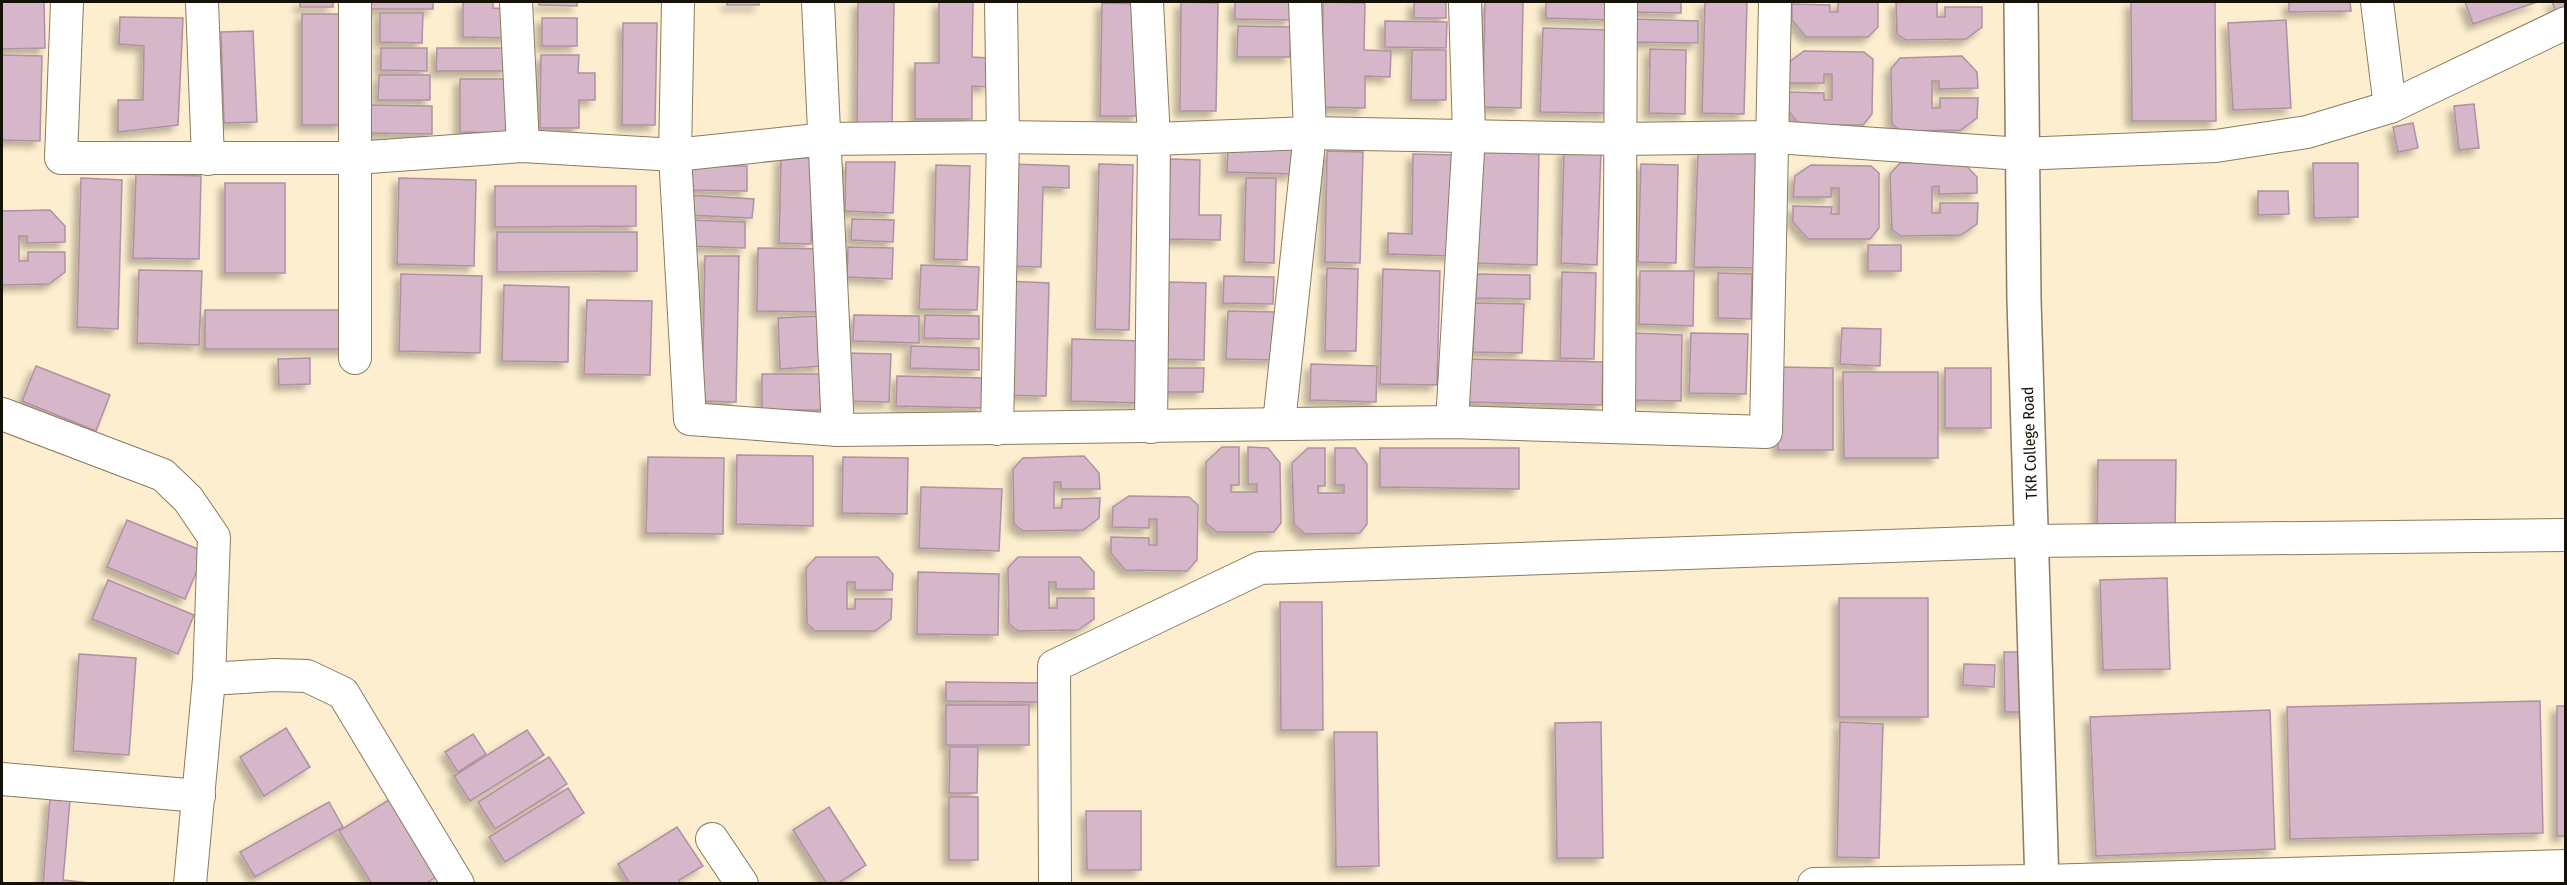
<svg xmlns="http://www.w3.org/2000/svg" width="2567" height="885" font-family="'Fira Sans Condensed',sans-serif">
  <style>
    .building { fill: #d6b7c9; stroke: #b091a3; stroke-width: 1.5; filter: url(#shadow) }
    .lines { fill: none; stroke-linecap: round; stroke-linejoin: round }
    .minor-casing { stroke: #897c5f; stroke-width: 34 }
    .tertiary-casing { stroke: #897c5f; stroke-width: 36 }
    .minor { stroke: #fff; stroke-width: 32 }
    .tertiary { stroke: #fff; stroke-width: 33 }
    .labels { text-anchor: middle; stroke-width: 4.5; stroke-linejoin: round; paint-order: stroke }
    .street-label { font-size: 16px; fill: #161106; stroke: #fff }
  </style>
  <defs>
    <filter id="shadow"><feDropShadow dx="-5.5" dy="5.5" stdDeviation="3" flood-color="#0004"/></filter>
  </defs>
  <rect width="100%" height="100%" fill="#fceece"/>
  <!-- building -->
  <g class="building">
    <polygon points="2,2 44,2 45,48 2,49"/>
    <rect x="300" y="2" width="33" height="5"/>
    <rect x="369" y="2" width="64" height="7"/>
    <polygon points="463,2 493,2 493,8 509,9 509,38 463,37"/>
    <polygon points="539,2 577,2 577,6 539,5"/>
    <rect x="727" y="2" width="32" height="3"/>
    <polygon points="858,2 894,2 892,125 857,124"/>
    <polygon points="939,2 973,2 972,57 989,58 988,87 972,86 972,119 915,119 915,63 939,63"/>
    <polygon points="1181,2 1218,3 1216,111 1180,111"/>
    <polygon points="1235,2 1291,2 1291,20 1235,19"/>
    <polygon points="1323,2 1365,3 1364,50 1391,51 1390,77 1365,76 1365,108 1322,107"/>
    <rect x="1414" y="2" width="32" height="16"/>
    <polygon points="1485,2 1523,2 1521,108 1483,107"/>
    <polygon points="1546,2 1611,2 1611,20 1546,18"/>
    <polygon points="1635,2 1681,2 1681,13 1635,12"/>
    <polygon points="1705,2 1747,2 1744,114 1702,113"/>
    <polygon points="1838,2 1878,2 1878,27 1868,37 1806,37 1792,20 1792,4 1830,5 1830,12 1838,12"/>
    <polygon points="1896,2 1937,2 1937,17 1945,17 1945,7 1982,7 1982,27 1966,39 1906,40 1897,34"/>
    <polygon points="2131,2 2215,2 2216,121 2132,121"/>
    <polygon points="2289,2 2350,2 2351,11 2289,12"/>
    <polygon points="2465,2 2537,2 2473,24"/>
    <polygon points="2552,2 2566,2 2566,9 2556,12"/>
    <polygon points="1102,3 1140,4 1138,116 1100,116"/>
    <polygon points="380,13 423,13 422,43 380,42"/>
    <polygon points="302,14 342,14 343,125 302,125"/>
    <polygon points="120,17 183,18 178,125 118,132 118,100 143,100 144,46 119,44"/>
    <rect x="542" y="18" width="35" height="28"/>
    <polygon points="1632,19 1698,21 1698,43 1631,42"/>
    <polygon points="2286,20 2291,108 2233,110 2228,23"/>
    <polygon points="1385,21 1447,22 1446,48 1385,47"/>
    <polygon points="623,23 657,23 655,125 622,125"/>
    <polygon points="1238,26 1291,27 1290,57 1237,57"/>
    <polygon points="1543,28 1610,30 1608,113 1540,112"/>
    <polygon points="253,31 257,122 224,123 221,32"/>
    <polygon points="381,48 427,48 427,71 381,70"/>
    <polygon points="437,48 507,48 507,71 436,71"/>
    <polygon points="1650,49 1686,50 1685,114 1649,113"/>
    <polygon points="1412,50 1446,50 1446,100 1411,100"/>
    <polygon points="1804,51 1864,52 1873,59 1872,114 1863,125 1800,125 1786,108 1786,92 1824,93 1824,100 1832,100 1832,74 1824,74 1824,83 1787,83 1788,63"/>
    <polygon points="2,55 42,56 40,141 2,140"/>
    <polygon points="541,55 579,55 578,73 595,73 595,100 579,100 579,128 540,128"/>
    <polygon points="1962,56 1977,72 1978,88 1939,89 1939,81 1932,81 1932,108 1940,108 1940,98 1978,98 1977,118 1961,130 1901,131 1892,124 1891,69 1900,58"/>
    <polygon points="379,75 430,75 430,100 378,100"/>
    <polygon points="460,79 507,79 506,133 460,132"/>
    <polygon points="2474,104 2479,148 2459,150 2454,106"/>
    <polygon points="370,105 432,106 432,134 370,133"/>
    <polygon points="2413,123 2418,148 2398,152 2393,127"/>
    <polygon points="1475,145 1539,147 1537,265 1473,263"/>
    <polygon points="1228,147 1295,149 1294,174 1227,172"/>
    <polygon points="1564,150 1601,151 1597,265 1561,263"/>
    <polygon points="1327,151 1363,152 1360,263 1325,262"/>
    <polygon points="1698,152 1766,154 1764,268 1694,267"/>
    <polygon points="1413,154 1455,155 1453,256 1388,254 1388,233 1412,234"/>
    <polygon points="781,157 813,158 811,244 779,243"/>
    <polygon points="1170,159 1200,160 1199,215 1221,215 1220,240 1168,239"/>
    <polygon points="1962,161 1977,177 1977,193 1939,194 1939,186 1932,187 1932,213 1940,213 1940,203 1978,203 1977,224 1961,235 1901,236 1892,230 1890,174 1900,163"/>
    <polygon points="846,162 895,162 893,213 845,211"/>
    <polygon points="2313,163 2358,163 2358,217 2314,218"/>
    <polygon points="1012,164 1069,166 1069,188 1043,187 1041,267 1009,266"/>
    <polygon points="1099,164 1133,165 1129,330 1095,329"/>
    <polygon points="1641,164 1678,165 1676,263 1638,262"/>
    <polygon points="936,165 970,166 967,260 934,259"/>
    <polygon points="1811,165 1871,166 1879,173 1879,228 1870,239 1808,239 1793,222 1793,206 1832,207 1831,214 1839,214 1839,188 1831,188 1831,197 1793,197 1795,176"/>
    <polygon points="690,166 747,166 747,191 690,190"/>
    <polygon points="136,174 201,176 199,259 133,258"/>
    <polygon points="81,178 122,180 118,329 77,327"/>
    <polygon points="399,178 476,180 474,266 397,264"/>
    <polygon points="1246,178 1276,178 1274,263 1244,262"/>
    <rect x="225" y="183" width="60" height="90"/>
    <polygon points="495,186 636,186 636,226 495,227"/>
    <polygon points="2258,191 2288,191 2289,214 2258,215"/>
    <polygon points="688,195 754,199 752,218 687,215"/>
    <polygon points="50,210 65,226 65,242 27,243 27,236 19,236 19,261 28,261 28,252 65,252 65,272 49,284 2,285 2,211"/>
    <polygon points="852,219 894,220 893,242 851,240"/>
    <polygon points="688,220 745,222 745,248 688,246"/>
    <polygon points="497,232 637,232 637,271 497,272"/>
    <rect x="1868" y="245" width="33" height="26"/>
    <polygon points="848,247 893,248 892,279 847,277"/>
    <polygon points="758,248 826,249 825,312 757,311"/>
    <polygon points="705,256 739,256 736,402 702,401"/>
    <polygon points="921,265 979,267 977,310 919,309"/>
    <polygon points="1327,268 1358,269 1356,351 1325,351"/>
    <polygon points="1383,269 1440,271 1437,385 1380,384"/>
    <polygon points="139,270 202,271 199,345 137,343"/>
    <polygon points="1640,271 1694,271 1693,326 1639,324"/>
    <polygon points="1562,272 1596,273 1594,359 1560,358"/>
    <polygon points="1718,273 1752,274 1751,319 1718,318"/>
    <polygon points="401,274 482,276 480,353 399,351"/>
    <polygon points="1477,274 1530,275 1530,299 1476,298"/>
    <polygon points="1224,276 1274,277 1273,304 1223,303"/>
    <polygon points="1006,281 1049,283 1046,396 1003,395"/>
    <polygon points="1169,282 1206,283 1204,360 1167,359"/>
    <polygon points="504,285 569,287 568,362 502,361"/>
    <polygon points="587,300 652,301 650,375 584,374"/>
    <polygon points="1475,303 1524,304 1522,353 1473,352"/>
    <rect x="205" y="310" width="144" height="39"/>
    <polygon points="1228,311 1276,312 1275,360 1226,359"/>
    <polygon points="854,315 919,316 919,343 853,341"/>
    <polygon points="925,315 979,316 979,339 924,338"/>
    <polygon points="820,316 822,366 780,369 778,318"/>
    <polygon points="1842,328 1881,329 1880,366 1840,364"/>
    <polygon points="1633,333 1682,335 1681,401 1632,400"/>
    <polygon points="1691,333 1748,334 1746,394 1689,393"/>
    <polygon points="1072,339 1142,341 1141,403 1071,401"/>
    <polygon points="911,346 979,348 979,370 910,368"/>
    <polygon points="846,353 891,354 889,402 844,401"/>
    <polygon points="310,358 310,384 279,385 278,359"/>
    <polygon points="1465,359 1603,362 1602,405 1464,402"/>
    <polygon points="1311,364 1377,366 1376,402 1310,400"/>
    <polygon points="36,366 110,395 96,431 22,401"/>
    <polygon points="1780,367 1833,368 1833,450 1778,450"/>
    <polygon points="1166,368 1204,368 1203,392 1166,392"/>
    <rect x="1945" y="368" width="46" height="60"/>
    <polygon points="1843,372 1938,372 1938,458 1844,458"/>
    <rect x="762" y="374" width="65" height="36"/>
    <polygon points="897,376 984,378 983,408 896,406"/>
    <polygon points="1222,447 1239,447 1239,485 1231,485 1231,492 1257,492 1257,484 1248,484 1248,447 1268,448 1280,463 1281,523 1274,532 1217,532 1206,523 1206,462"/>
    <polygon points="1308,448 1325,448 1325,486 1318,486 1318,493 1344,493 1344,485 1335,485 1335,448 1355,448 1367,464 1367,524 1360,533 1305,534 1294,524 1292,463"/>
    <polygon points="1380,448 1519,448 1519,489 1380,487"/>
    <polygon points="737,455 813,456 813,526 736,524"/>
    <polygon points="1084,456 1099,473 1100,489 1061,489 1061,482 1054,482 1054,508 1062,508 1062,499 1100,498 1099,518 1083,530 1023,531 1014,524 1013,469 1023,458"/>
    <polygon points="648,457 724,458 723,534 646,533"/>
    <polygon points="843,457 908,458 907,514 842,513"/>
    <polygon points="2098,460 2176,460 2175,533 2097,533"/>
    <polygon points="921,487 1002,489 999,551 919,548"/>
    <polygon points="1129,496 1189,497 1198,505 1197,560 1187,571 1125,570 1111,553 1111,537 1149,538 1149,545 1157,545 1157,519 1149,519 1149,528 1112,527 1113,507"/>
    <polygon points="127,520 205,552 185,599 107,567"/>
    <polygon points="816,557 878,557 893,574 892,590 855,590 855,582 847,582 847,609 855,609 855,599 892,599 891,619 875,631 815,631 807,623 806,568"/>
    <polygon points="1018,557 1080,557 1094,572 1094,589 1056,589 1056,582 1049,582 1049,608 1057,608 1057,598 1094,598 1094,619 1078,630 1018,631 1009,624 1008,568"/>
    <polygon points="918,572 999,574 998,635 917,634"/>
    <polygon points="2167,578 2170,669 2103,670 2100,580"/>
    <polygon points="108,580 194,615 178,654 92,619"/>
    <rect x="1839" y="598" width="89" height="119"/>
    <polygon points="1280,602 1322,602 1323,730 1281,730"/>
    <polygon points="2004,652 2027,652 2027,712 2005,712"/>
    <polygon points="79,654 136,658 129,755 73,751"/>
    <polygon points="1964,664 1995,665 1994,687 1963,685"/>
    <polygon points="946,682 1042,683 1042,702 946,701"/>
    <polygon points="2540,701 2543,833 2290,839 2287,707"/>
    <rect x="946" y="705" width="83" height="40"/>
    <rect x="2557" y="706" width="9" height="130"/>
    <polygon points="2270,710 2275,849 2096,856 2090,717"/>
    <polygon points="1601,722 1603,858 1557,858 1555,723"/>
    <polygon points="1840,722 1883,724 1879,858 1837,857"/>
    <polygon points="286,728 310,767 264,796 240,757"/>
    <polygon points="527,730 544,755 470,801 454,776"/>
    <polygon points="1334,732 1377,732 1379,866 1336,867"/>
    <polygon points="473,734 486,754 458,772 445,752"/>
    <polygon points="950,747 978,747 977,793 949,793"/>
    <polygon points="549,757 567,784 495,829 478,802"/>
    <polygon points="568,788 584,813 505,862 489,837"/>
    <polygon points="395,796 443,872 425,884 372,884 339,831"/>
    <rect x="949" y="797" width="29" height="63"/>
    <polygon points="50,798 70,800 63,880 99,884 43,884"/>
    <polygon points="329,802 343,827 255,877 240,852"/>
    <polygon points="829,807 866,865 837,884 827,884 793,830"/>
    <polygon points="1086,811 1141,811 1141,870 1087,870"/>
    <polygon points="677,827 703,866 679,880 681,884 630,884 618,864"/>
  </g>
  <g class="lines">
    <defs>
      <g id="minor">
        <polyline points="67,2 61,158 355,158 523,146 675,155 826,139 1003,137 1154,139 1310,133 1619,139 1774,137 2022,154 2216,146 2307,132 2390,107 2377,2"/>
        <polyline points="202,2 208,159"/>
        <polyline points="516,2 523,146"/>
        <polyline points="678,2 675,155 690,419 838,430 1452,422 1766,432 1775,2"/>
        <polyline points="818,2 838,430"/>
        <polyline points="1147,2 1154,139 1151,427"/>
        <polyline points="2390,107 2566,23"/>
        <polyline points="355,358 355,2"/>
        <polyline points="2,414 163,475 188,499 214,537 209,679 190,884"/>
        <polyline points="1452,422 1469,134 1465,2"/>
        <polyline points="1279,423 1310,133 1305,2"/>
        <polyline points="1619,427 1621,2"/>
        <polyline points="997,429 1003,137 1001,2"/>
        <polyline points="209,679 275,675 307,676 343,693 458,884"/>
        <polyline points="2,779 199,796"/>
        <polyline points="712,839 742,884"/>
        <polyline points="1055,884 1054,666 1260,568 2032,541 2566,535"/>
        <polyline points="1814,884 2042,881 2566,866"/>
      </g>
      <polyline id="tertiary" points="2021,2 2024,300 2042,884"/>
    </defs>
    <!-- minor casing -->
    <use href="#minor" class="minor-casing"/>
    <!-- tertiary casing -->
    <use href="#tertiary" class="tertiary-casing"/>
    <!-- minor -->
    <use href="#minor" class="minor"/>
    <!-- tertiary -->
    <use href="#tertiary" class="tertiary"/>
  </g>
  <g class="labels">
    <!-- street labels -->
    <g class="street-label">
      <text transform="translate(2029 443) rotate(-92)" y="6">TKR College Road</text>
    </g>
  </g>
  <!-- border -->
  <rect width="2567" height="885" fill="none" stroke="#161106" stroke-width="6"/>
</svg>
